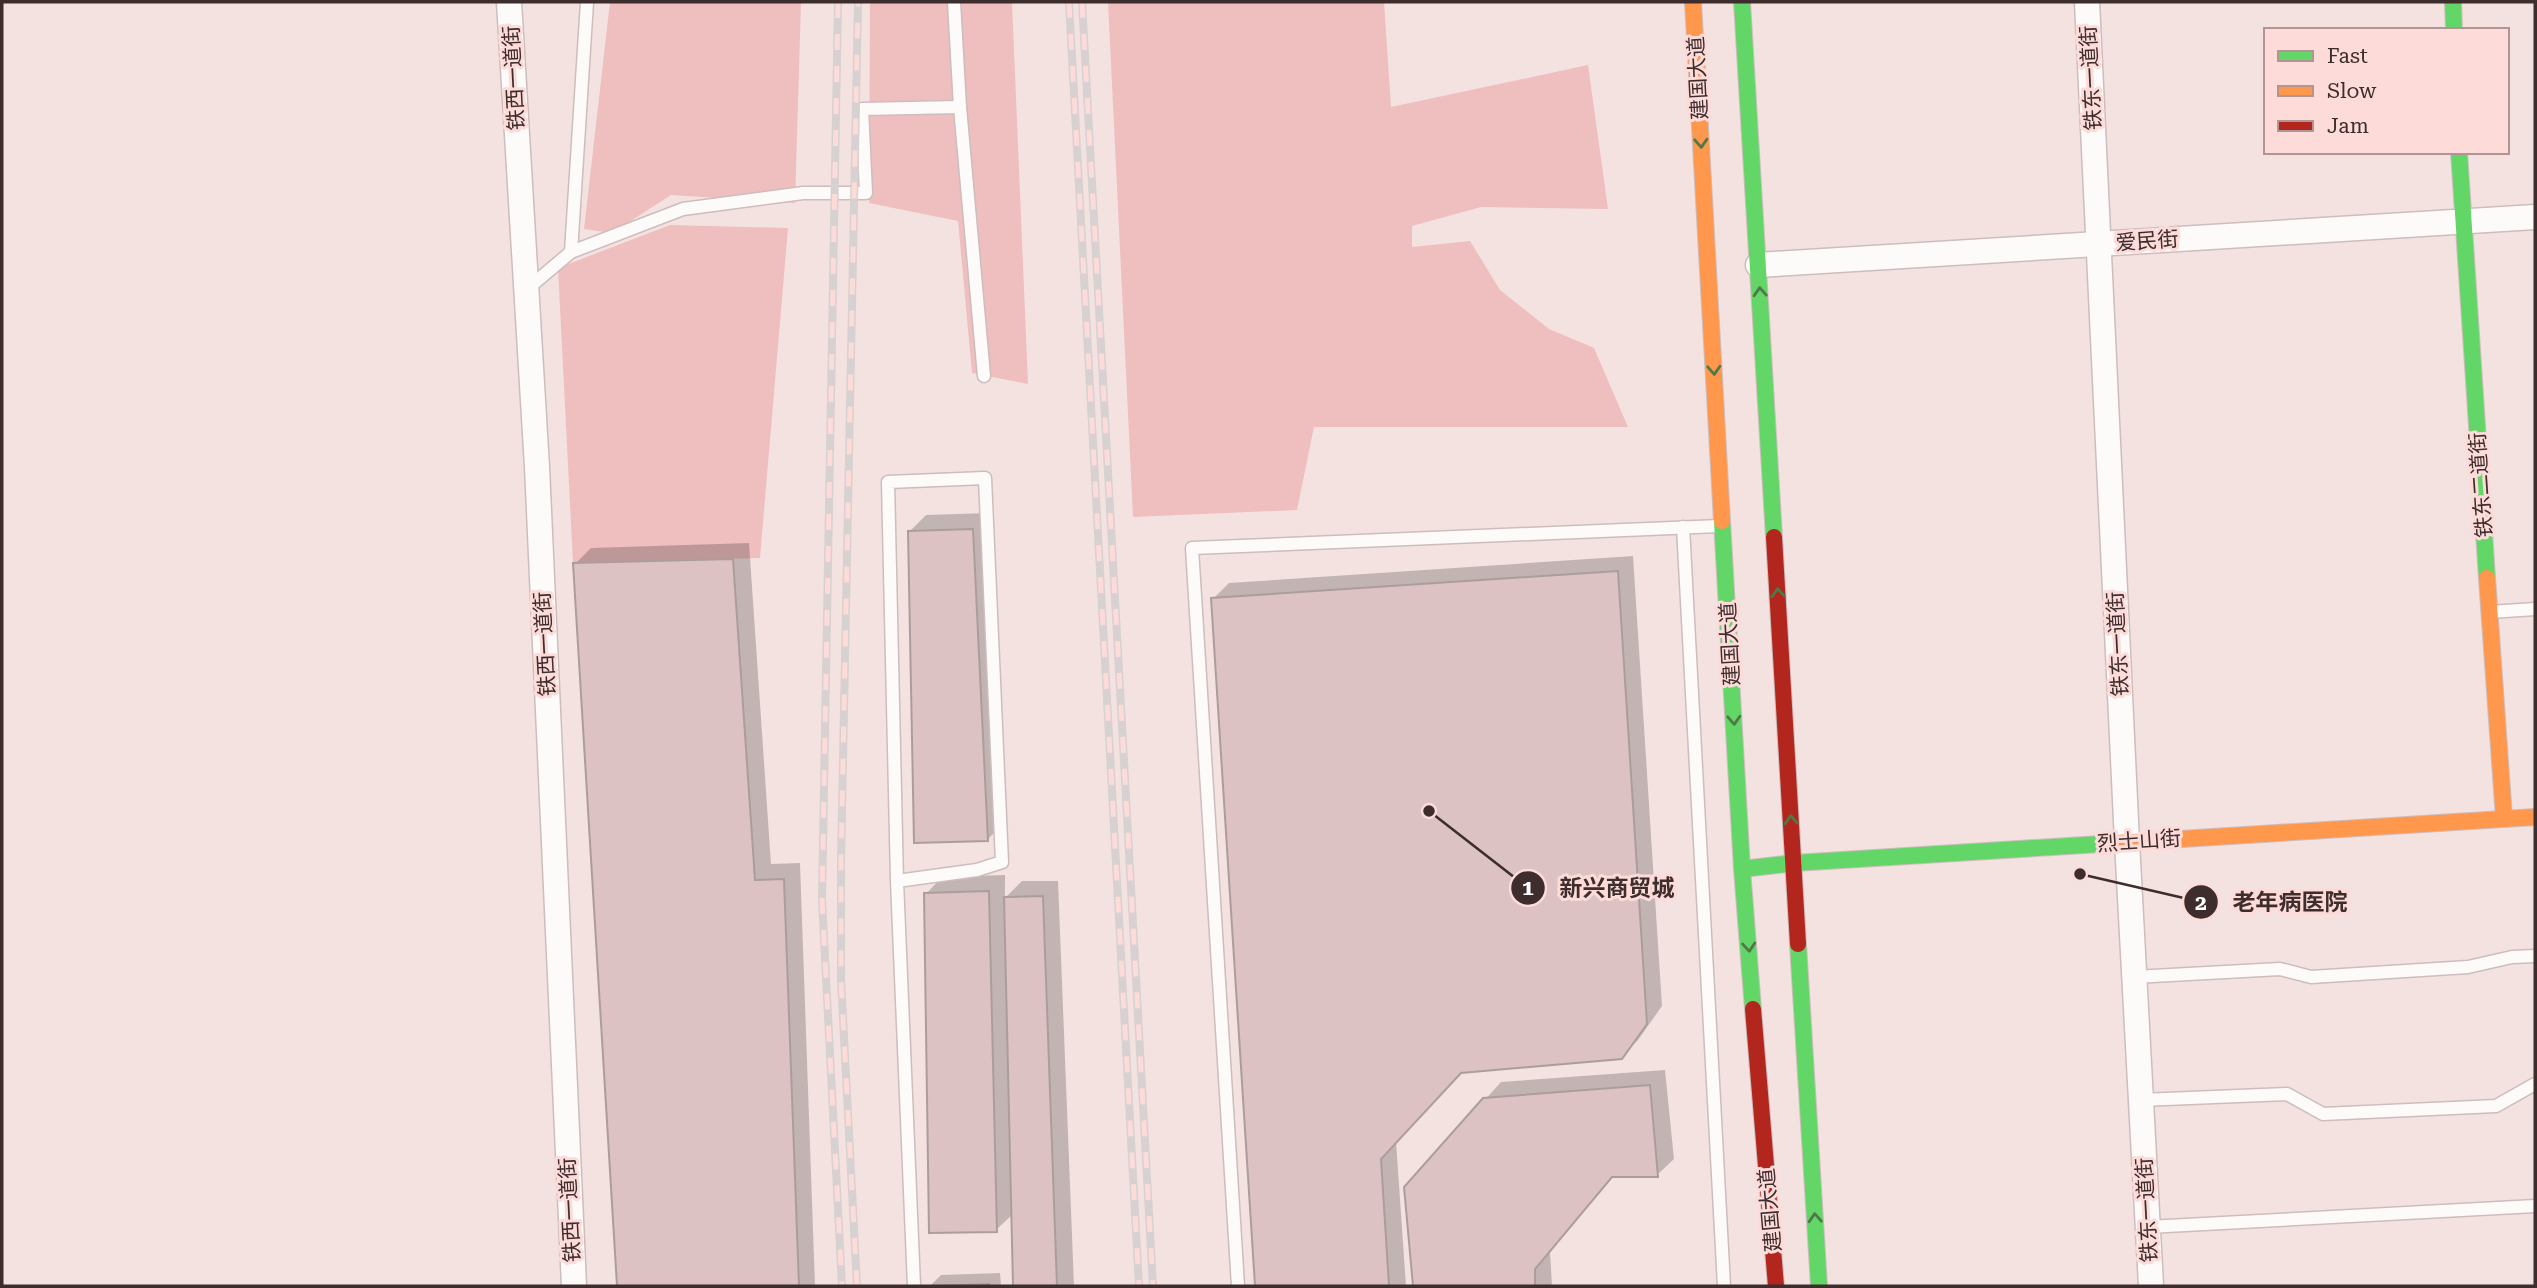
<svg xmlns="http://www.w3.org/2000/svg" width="2537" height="1288" font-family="'Roboto Serif','Noto Sans SC',serif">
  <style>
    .green { fill: #eebfbe }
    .shadow { fill: #0003 }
    .building { fill: #dcc2c2; stroke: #ac9d9c; stroke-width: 2 }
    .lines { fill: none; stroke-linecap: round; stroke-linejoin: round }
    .lane-casing { stroke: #cdbdbd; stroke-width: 15 }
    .street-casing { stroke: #cdbdbd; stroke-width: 27 }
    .fast-casing { stroke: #cdbdbd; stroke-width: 18 }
    .slow-casing { stroke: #cdbdbd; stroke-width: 18 }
    .jam-casing { stroke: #cdbdbd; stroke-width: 18 }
    .lane { stroke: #fdfbfa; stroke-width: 12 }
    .street { stroke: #fdfbfa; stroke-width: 24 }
    .fast { stroke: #63d668; stroke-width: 16 }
    .slow { stroke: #ff974d; stroke-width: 16 }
    .jam { stroke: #b3261e; stroke-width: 16 }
    .rail-casing { stroke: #d7d1d1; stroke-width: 8 }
    .rail { stroke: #fcdbd9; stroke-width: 5; stroke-dasharray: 16; stroke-linecap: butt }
    .oneway { stroke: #4e7948 }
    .labels { text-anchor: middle; stroke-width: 6; stroke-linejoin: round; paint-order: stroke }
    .street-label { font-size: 21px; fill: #3d2d2d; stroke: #fcdbd9 }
    .leader { fill: none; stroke: #3d2d2d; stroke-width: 2.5 }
    .callout-dot { fill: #3d2d2d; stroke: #fcdbd9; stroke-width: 2.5 }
    .mark-label { font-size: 21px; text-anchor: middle; font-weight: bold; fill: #fff }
    .callout-label { font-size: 23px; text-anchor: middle; font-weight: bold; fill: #3d2d2d; stroke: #fcdbd9; stroke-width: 6; stroke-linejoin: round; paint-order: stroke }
  </style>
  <rect width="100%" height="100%" fill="#f4e2e1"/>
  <!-- green -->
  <g class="green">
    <polygon points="610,2 801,2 795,203 671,195 612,233 584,229"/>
    <polygon points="870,2 1012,2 1028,384 972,373 958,221 869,203"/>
    <polygon points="1108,2 1384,2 1391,107 1588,65 1608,209 1481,207 1412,226 1412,247 1470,241 1500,290 1549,329 1594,348 1628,427 1314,427 1297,510 1133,517"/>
    <polygon points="670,225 788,228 760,558 573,563 558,268"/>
  </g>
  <!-- shadow -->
  <g class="shadow">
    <polygon points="989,513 1004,823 988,839 910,531 926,515"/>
    <polygon points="749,543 771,864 800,863 815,1286 619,1286 575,564 591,548"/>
    <polygon points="1633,556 1662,1006 1638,1040 1621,1057 1462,1071 1396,1141 1406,1286 1257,1286 1213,599 1229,583"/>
    <polygon points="1005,875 1005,898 1022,881 1058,881 1074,1286 1014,1286 1013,1214 996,1230 926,894 942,877"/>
    <polygon points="1665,1070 1674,1159 1657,1175 1614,1175 1550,1252 1552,1286 1415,1286 1406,1187 1501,1082"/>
    <polygon points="1000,1273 1001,1286 930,1286 941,1275"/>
  </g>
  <!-- building -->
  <g class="building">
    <polygon points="973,529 988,841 914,843 908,531"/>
    <polygon points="733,559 755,880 784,879 799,1286 617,1286 573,563"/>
    <polygon points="1618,571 1647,1024 1622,1059 1461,1073 1381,1159 1389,1286 1255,1286 1211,598"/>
    <polygon points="989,891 997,1232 929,1233 924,893"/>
    <polygon points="1043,896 1057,1286 1013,1286 1004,897"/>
    <polygon points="1650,1085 1658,1177 1612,1177 1535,1269 1535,1286 1413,1286 1404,1187 1483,1098"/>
    <polygon points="989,1284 989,1286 937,1286"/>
  </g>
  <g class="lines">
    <defs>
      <g id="lane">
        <polyline points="954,2 960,107 984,376"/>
        <polyline points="571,252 683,209 803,193 866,193 862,109 960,107"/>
        <polyline points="526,290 571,252 587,2"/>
        <polyline points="1683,527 1724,1286"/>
        <polyline points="2490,612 2535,609"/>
        <polyline points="897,881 977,870 1002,862 985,478 888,482 897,881 914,1286"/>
        <polyline points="2134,977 2280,969 2311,977 2468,967 2512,957 2535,956"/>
        <polyline points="2141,1100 2287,1094 2323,1114 2496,1106 2535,1084"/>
        <polyline points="2148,1227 2535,1206"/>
        <polyline points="1238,1286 1192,548 1719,526"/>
      </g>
      <g id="street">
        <polyline points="509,2 537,467 574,1286"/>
        <polyline points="2087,2 2127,842 2151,1286"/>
        <polyline points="1758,265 2535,217"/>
      </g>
      <g id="fast">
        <polyline points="1742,2 1774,537"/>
        <polyline points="2453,2 2454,30"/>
        <polyline points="2459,152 2487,578"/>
        <polyline points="1722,521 1742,869 1753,1009"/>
        <polyline points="1742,869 1794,863 2117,843"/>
        <polyline points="1798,944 1819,1286"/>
      </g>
      <g id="slow">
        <polyline points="1693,2 1722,521"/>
        <polyline points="2487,578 2504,818"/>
        <polyline points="2117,843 2535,817"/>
      </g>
      <g id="jam">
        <polyline points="1774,537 1798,944"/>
        <polyline points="1753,1009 1776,1286"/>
      </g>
    </defs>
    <!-- lane casing -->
    <use href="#lane" class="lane-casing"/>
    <!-- street casing -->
    <use href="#street" class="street-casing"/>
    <!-- fast casing -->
    <use href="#fast" class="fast-casing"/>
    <!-- slow casing -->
    <use href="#slow" class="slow-casing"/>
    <!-- jam casing -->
    <use href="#jam" class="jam-casing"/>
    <!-- lane -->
    <use href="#lane" class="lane"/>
    <!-- street -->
    <use href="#street" class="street"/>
    <!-- fast -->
    <use href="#fast" class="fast"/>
    <!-- slow -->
    <use href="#slow" class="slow"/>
    <!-- jam -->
    <use href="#jam" class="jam"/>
    <defs>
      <g id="rail">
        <polyline points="838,2 822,900 842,1286"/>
        <polyline points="1069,2 1139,1286"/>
        <polyline points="1082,2 1153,1286"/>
        <polyline points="857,1286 841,980 841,861 858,2"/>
      </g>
    </defs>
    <!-- rail casing -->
    <use href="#rail" class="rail-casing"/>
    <!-- rail -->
    <use href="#rail" class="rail"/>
  </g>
  <!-- one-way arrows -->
  <defs><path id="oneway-chevron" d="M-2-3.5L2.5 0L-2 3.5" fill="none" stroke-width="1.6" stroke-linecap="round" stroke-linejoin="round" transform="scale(1.75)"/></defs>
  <g class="oneway">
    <use href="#oneway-chevron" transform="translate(1701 143) rotate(87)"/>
    <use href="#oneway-chevron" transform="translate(1760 292) rotate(-93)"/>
    <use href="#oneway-chevron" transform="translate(1714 370) rotate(87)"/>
    <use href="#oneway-chevron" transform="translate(1778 593) rotate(-93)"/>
    <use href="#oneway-chevron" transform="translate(1734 720) rotate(87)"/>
    <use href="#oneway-chevron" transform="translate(1791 820) rotate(-93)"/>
    <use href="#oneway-chevron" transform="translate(1749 947) rotate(85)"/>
    <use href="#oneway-chevron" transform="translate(1815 1218) rotate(-93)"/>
  </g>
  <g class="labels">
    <!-- street labels -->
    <g class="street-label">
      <text transform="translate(514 78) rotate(-93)" y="7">铁西一道街</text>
      <text transform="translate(1698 78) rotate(-93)" y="7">建国大道</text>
      <text transform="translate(2091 78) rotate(-93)" y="7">铁东一道街</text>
      <text transform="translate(2147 241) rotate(-4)" y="7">爱民街</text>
      <text transform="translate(2481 485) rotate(-94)" y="7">铁东二道街</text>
      <text transform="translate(545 644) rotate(-93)" y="7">铁西一道街</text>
      <text transform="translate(1730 644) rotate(-93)" y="7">建国大道</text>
      <text transform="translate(2118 644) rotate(-93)" y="7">铁东一道街</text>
      <text transform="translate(2139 841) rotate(-4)" y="7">烈士山街</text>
      <text transform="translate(570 1210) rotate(-93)" y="7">铁西一道街</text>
      <text transform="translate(1770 1210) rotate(-95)" y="7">建国大道</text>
      <text transform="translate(2147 1210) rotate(-93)" y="7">铁东一道街</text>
    </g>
  </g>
  <!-- callouts -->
  <path class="leader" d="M1429 811L1528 888M2080 874L2201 902"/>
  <g class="callout-dot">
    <circle cx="1429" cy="811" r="7"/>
    <circle cx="2080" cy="874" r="7"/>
    <circle cx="1528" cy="888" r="18"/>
    <circle cx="2201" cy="902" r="18"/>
  </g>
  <g class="mark-label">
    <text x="1528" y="895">1</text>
    <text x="2201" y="910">2</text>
  </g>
  <g class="callout-label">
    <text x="1617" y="896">新兴商贸城</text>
    <text x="2290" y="910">老年病医院</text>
  </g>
  <!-- border -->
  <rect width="2537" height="1288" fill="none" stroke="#3d2d2d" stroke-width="7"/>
  <!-- legend -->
  <rect x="2264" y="28" width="245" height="126" fill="#fcdbd9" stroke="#b09594" stroke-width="2"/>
  <rect x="2278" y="51" width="35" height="10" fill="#63d668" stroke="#b09594" stroke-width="2"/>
  <text x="2327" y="63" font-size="21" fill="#3d2d2d">Fast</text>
  <rect x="2278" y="86" width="35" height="10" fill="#ff974d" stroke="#b09594" stroke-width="2"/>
  <text x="2327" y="98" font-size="21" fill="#3d2d2d">Slow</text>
  <rect x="2278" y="121" width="35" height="10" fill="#b3261e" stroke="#b09594" stroke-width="2"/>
  <text x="2327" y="133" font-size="21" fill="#3d2d2d">Jam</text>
</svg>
